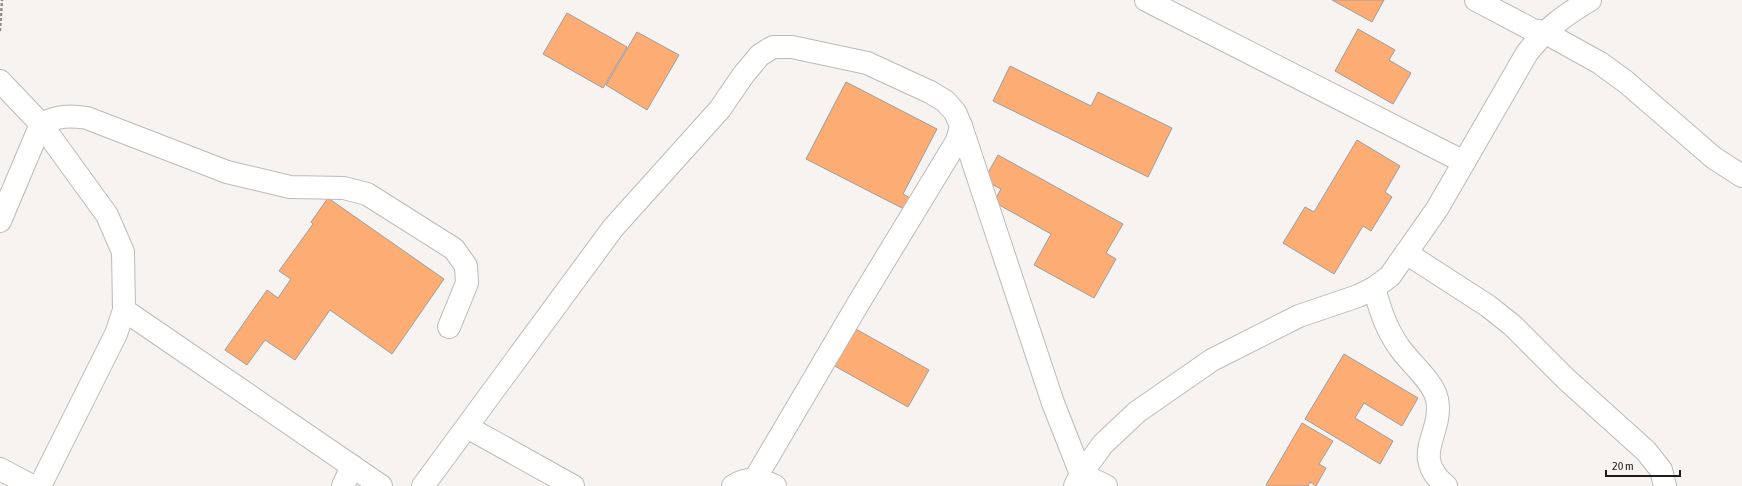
<svg xmlns="http://www.w3.org/2000/svg" width="1742" height="486" font-family="'Asap Condensed',sans-serif">
  <style>
    .building { fill: #fdad73; stroke: #a09d9b }
    .lines { fill: none; stroke-linecap: round; stroke-linejoin: round }
    .street-casing { stroke: #bdbab8; stroke-width: 24 }
    .path { stroke: #908d8b; stroke-width: 2.5; stroke-dasharray: 3 2; stroke-linecap: butt }
    .street { stroke: #fff; stroke-width: 22 }
  </style>
  <rect width="100%" height="100%" fill="#f7f3f1"/>
  <!-- building -->
  <g class="building">
    <polygon points="1332,0 1384,0 1372,22"/>
    <polygon points="567,13 627,47 603,88 543,54"/>
    <polygon points="1358,29 1395,50 1389,60 1411,73 1393,104 1335,71"/>
    <polygon points="637,32 679,55 647,110 606,85"/>
    <polygon points="1010,66 1091,106 1098,92 1172,128 1148,177 993,101"/>
    <polygon points="846,82 937,129 903,194 912,199 906,210 806,159"/>
    <polygon points="1357,140 1400,166 1385,192 1392,197 1371,231 1363,226 1334,274 1283,243 1305,207 1314,212"/>
    <polygon points="998,155 1123,224 1106,253 1116,259 1094,298 1034,265 1051,234 994,202 1001,189 984,180"/>
    <polygon points="328,198 444,279 392,354 330,310 295,360 265,340 247,365 225,350 267,290 278,298 291,279 279,271 313,224 311,222"/>
    <polygon points="854,328 929,370 908,407 833,365"/>
    <polygon points="1344,354 1418,398 1402,426 1364,403 1355,418 1393,441 1380,464 1305,419"/>
    <polygon points="1302,423 1333,441 1319,464 1326,468 1316,486 1310,482 1308,486 1268,486 1266,485"/>
  </g>
  <g class="lines">
    <defs>
      <g id="street">
        <polyline points="1146,0 1464,162"/>
        <polyline points="1476,0 1533,30 1544,32 1600,63 1626,82 1714,158 1742,176"/>
        <polyline points="0,81 41,124 107,215 123,252 124,310 116,334 40,486"/>
        <polyline points="961,126 1053,403 1081,474 1106,486"/>
        <path d="M0 221 41 124C58 116 68 115 87 118L227 172 290 187 344 188 367 194 454 249 466 266 467 283 449 327"/>
        <polyline points="1406,253 1488,306 1512,325 1566,379 1646,451 1661,470 1665,486"/>
        <path d="M1374 288C1380 309 1386 329 1399 347 1409 362 1433 381 1437 399 1444 434 1409 455 1446 486"/>
        <polyline points="124,310 381,486"/>
        <polyline points="467,427 573,486"/>
        <polyline points="0,469 32,486"/>
        <polyline points="343,486 352,466"/>
        <polyline points="423,486 613,228 720,109 744,74 760,55 773,47 792,47 867,63 930,92 945,101 955,112 961,126 957,141 858,304 755,479"/>
        <path d="M733 486C747 477 760 478 775 486"/>
        <path d="M1075 486 1081 474 1103 444 1137 412 1212 360 1299 316 1358 296 1374 288 1390 276 1437 209 1527 53C1547 28 1563 16 1590 0"/>
      </g>
    </defs>
    <!-- street casing -->
    <use href="#street" class="street-casing"/>
    <!-- path -->
    <polyline class="path" points="0,31 2,0"/>
    <!-- street -->
    <use href="#street" class="street"/>
  </g>
  <!-- scale -->
  <path d="M1606 470v6h74v-6" fill="none" stroke="#1d1c1b" stroke-width="2"/>
  <text x="1612" y="470" font-size="12" fill="#1d1c1b" stroke="#f7f3f1" stroke-width="3" paint-order="stroke">20 m</text>
</svg>
